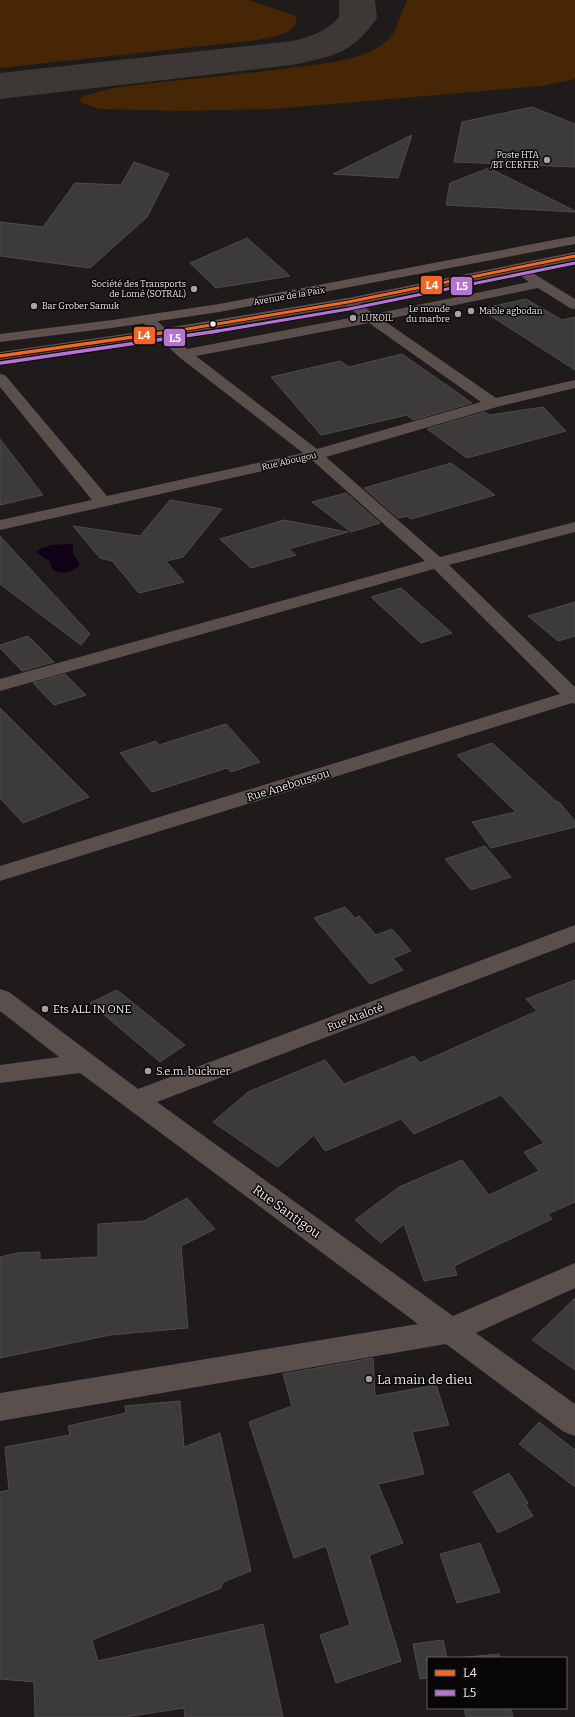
<svg xmlns="http://www.w3.org/2000/svg" width="575" height="1717" font-family="Bitter,serif">
  <style>
    .green { fill: #462604 }
    .water { fill: #110219 }
    .lines { fill: none; stroke-linecap: round; stroke-linejoin: round }
    .taxiway { fill: #3d3836; fill-rule: evenodd }
    .building { fill: #3d3a3a; stroke: #4e4b4b }
    .minor { fill: #5b4f4d; fill-rule: evenodd }
    .secondary { fill: #5f514d; fill-rule: evenodd }
    .bus-1-far1-casing { stroke: #080606; stroke-width: 4.5 }
    .bus-1-casing { stroke: #080606; stroke-width: 5.5 }
    .bus-2-far1-casing { stroke: #080606; stroke-width: 4.5 }
    .bus-2-casing { stroke: #080606; stroke-width: 5.5 }
    .bus-1-far1 { stroke: #f26522; stroke-width: 3 }
    .bus-1 { stroke: #f26522; stroke-width: 3.5 }
    .bus-2-far1 { stroke: #b673d3; stroke-width: 3 }
    .bus-2 { stroke: #b673d3; stroke-width: 3.5 }
    .poi-dot { fill: #a6a1a2; stroke: #080606; stroke-width: 1.5 }
    .bus-dot { fill: #efe9ea; stroke: #080606; stroke-width: 1.5 }
    .labels { text-anchor: middle; stroke-width: 3; stroke-linejoin: round; paint-order: stroke }
    .far-poi-label { font-size: 9px; fill: #efe9ea; stroke: #080606; text-anchor: end }
    .far-street-label { font-size: 9px; fill: #efe9ea; stroke: #080606 }
    .street-label { font-size: 11px; fill: #efe9ea; stroke: #080606 }
    .poi-label { font-size: 11px; fill: #efe9ea; stroke: #080606; text-anchor: start }
    .near-street-label { font-size: 13px; fill: #efe9ea; stroke: #080606 }
    .near-poi-label { font-size: 13px; fill: #efe9ea; stroke: #080606; text-anchor: start }
    .line-badge { stroke: #080606; stroke-width: 1.5 }
    .badge-label { font-size: 11px; text-anchor: middle; font-weight: bold; fill: #fff }
  </style>
  <rect width="100%" height="100%" fill="#1f1b1b"/>
  <!-- green -->
  <g class="green">
    <path d="M0 0H248L294 15 297 20C294 35 270 37 258 40L0 68Z"/>
    <path d="M407 0H575V79L541 86 272 109 184 111 99 109 80 102 81 97C94 93 108 88 122 87 177 79 233 76 289 68 318 64 367 61 389 39 397 31 402 10 407 0Z"/>
  </g>
  <!-- water -->
  <path class="water" d="M73 544V554L80 564C75 572 61 575 53 570L49 561 36 552C44 544 62 544 73 544Z"/>
  <g class="lines">
    <!-- taxiway -->
    <path class="taxiway" d="M339 0H375L377 18C351 55 333 56 292 65L0 99V73L292 41C311 37 327 31 339 17Z"/>
  </g>
  <!-- building -->
  <g class="building">
    <polygon points="532,107 575,124 575,167 454,162 462,122"/>
    <polygon points="412,135 398,178 333,174"/>
    <polygon points="134,162 169,174 147,217 90,268 0,256 0,222 43,227 75,183 121,185"/>
    <polygon points="489,168 575,211 575,212 446,205 450,183"/>
    <polygon points="247,238 290,276 216,288 190,263"/>
    <polygon points="526,299 562,320 575,317 575,370 480,309"/>
    <polygon points="402,354 472,403 413,420 407,415 321,435 271,377 340,361 349,367"/>
    <polygon points="543,407 566,431 467,458 427,429 485,412 489,415"/>
    <polygon points="0,439 43,495 0,505"/>
    <polygon points="451,463 495,495 411,519 407,516 398,518 364,488"/>
    <polygon points="346,493 380,523 351,532 312,502"/>
    <polygon points="170,500 222,509 183,557 166,561 184,582 139,593 112,561 100,558 73,526 140,536"/>
    <polygon points="284,520 348,532 289,549 296,555 251,568 220,539"/>
    <polygon points="0,536 90,634 81,645 0,584"/>
    <polygon points="401,588 452,633 421,643 371,597"/>
    <polygon points="575,602 575,636 558,641 528,616"/>
    <polygon points="28,636 54,662 22,671 0,648 0,645"/>
    <polygon points="65,674 86,695 54,705 33,683"/>
    <polygon points="0,708 89,797 23,823 0,798"/>
    <polygon points="226,724 260,762 231,772 227,768 152,792 120,753 156,741 159,745"/>
    <polygon points="492,743 557,802 559,802 575,821 575,827 491,848 472,822 516,812 457,755"/>
    <polygon points="485,846 511,877 471,890 445,859"/>
    <polygon points="345,907 355,918 359,916 376,935 392,929 411,951 393,958 403,970 370,984 314,918"/>
    <polygon points="575,980 575,1202 548,1214 552,1219 454,1266 457,1275 424,1281 404,1224 381,1243 355,1220 399,1187 462,1160 489,1195 539,1171 524,1152 544,1143 501,1095 414,1134 401,1119 325,1151 314,1135 278,1167 213,1122 248,1092 325,1060 344,1084 414,1056 420,1063 537,1011 526,999"/>
    <polygon points="117,990 185,1045 160,1062 90,1003"/>
    <polygon points="187,1198 215,1229 181,1246 188,1328 110,1335 0,1358 0,1257 17,1253 40,1252 40,1260 98,1257 98,1224 144,1221"/>
    <polygon points="575,1298 575,1370 532,1340"/>
    <polygon points="373,1358 375,1396 436,1385 449,1425 412,1432 424,1474 378,1484 403,1543 369,1555 401,1661 336,1683 320,1635 350,1625 326,1546 294,1558 249,1422 292,1406 283,1374"/>
    <polygon points="180,1401 184,1447 220,1433 251,1571 223,1582 221,1588 92,1640 98,1661 263,1624 283,1717 185,1717 184,1708 125,1717 35,1717 34,1682 0,1679 0,1492 9,1490 5,1447 70,1435 68,1426 126,1413 125,1406"/>
    <polygon points="539,1422 575,1450 575,1487 519,1444"/>
    <polygon points="509,1473 528,1503 526,1505 533,1516 498,1533 473,1492"/>
    <polygon points="480,1543 500,1592 457,1603 440,1554"/>
    <polygon points="443,1640 447,1658 428,1658 428,1678 420,1679 413,1644"/>
    <polygon points="499,1654 500,1658 456,1658"/>
    <polygon points="464,1708 511,1708 513,1717 466,1717"/>
  </g>
  <g class="lines">
    <!-- minor -->
    <g class="minor">
      <path d="M526 271 531 272 575 299V309L570 308 538 288 383 320 496 398 575 380V388L497 407 326 457 440 557 575 522V532L449 565 575 687V704L572 703 0 881V866L560 694 434 569 0 691V679L425 561 312 460 0 530V520L92 500 0 387V374L5 375 107 496 303 453 179 357 142 322 140 319 142 316H152L187 349 360 316 341 302 343 299C354 296 365 308 374 314L529 282 520 275 521 272ZM369 323 481 402 317 449 196 356Z"/>
      <polygon points="575,925 575,942 157,1102 453,1316 575,1263 575,1288 476,1333 575,1404 575,1436 564,1432 446,1344 0,1421 0,1393 418,1324 80,1073 0,1083 0,1065 59,1057 0,1011 0,989 9,992 138,1089"/>
    </g>
    <!-- secondary -->
    <g class="secondary">
      <polygon points="575,236 575,244 219,312 112,328 0,342 0,334 112,320 219,304"/>
      <polygon points="575,252 575,260 348,306 160,337 0,360 0,352 160,329 348,298"/>
    </g>
    <defs>
      <polyline id="bus-1-far1" points="169,332 348,302 575,256"/>
      <polyline id="bus-1" points="0,356 175,331"/>
      <polyline id="bus-2-far1" points="212,332 349,309 575,263"/>
      <polyline id="bus-2" points="1,363 218,331"/>
    </defs>
    <!-- bus-1-far1 casing -->
    <use href="#bus-1-far1" class="bus-1-far1-casing"/>
    <!-- bus-1 casing -->
    <use href="#bus-1" class="bus-1-casing"/>
    <!-- bus-2-far1 casing -->
    <use href="#bus-2-far1" class="bus-2-far1-casing"/>
    <!-- bus-2 casing -->
    <use href="#bus-2" class="bus-2-casing"/>
    <!-- bus-1-far1 -->
    <use href="#bus-1-far1" class="bus-1-far1"/>
    <!-- bus-1 -->
    <use href="#bus-1" class="bus-1"/>
    <!-- bus-2-far1 -->
    <use href="#bus-2-far1" class="bus-2-far1"/>
    <!-- bus-2 -->
    <use href="#bus-2" class="bus-2"/>
  </g>
  <!-- markers -->
  <g class="poi-dot">
    <circle cx="547" cy="160" r="4"/>
    <circle cx="194" cy="289" r="4"/>
    <circle cx="34" cy="306" r="4"/>
    <circle cx="471" cy="311" r="4"/>
    <circle cx="458" cy="314" r="4"/>
    <circle cx="353" cy="318" r="4"/>
    <circle cx="45" cy="1009" r="4"/>
    <circle cx="148" cy="1071" r="4"/>
    <circle cx="369" cy="1379" r="4"/>
  </g>
  <circle class="bus-dot" cx="213" cy="324" r="3.5"/>
  <g class="labels">
    <!-- far-poi labels -->
    <g class="far-poi-label">
      <text x="539" y="158">Poste HTA<tspan x="539" dy="10">/BT CERFER</tspan></text>
      <text x="186" y="287">Société des Transports<tspan x="186" dy="10">de Lomé (SOTRAL)</tspan></text>
      <text x="42" y="309" text-anchor="start">Bar Grober Samuk</text>
      <text x="450" y="312">Le monde<tspan x="450" dy="10">du marbre</tspan></text>
      <text x="479" y="314" text-anchor="start">Mable agbodan</text>
      <text x="361" y="321" text-anchor="start">LUKOIL</text>
    </g>
    <!-- far-street labels -->
    <g class="far-street-label">
      <text transform="translate(289 296) rotate(-10)" y="3">Avenue de la Paix</text>
      <text transform="translate(289 461) rotate(-13)" y="3">Rue Abougou</text>
    </g>
    <!-- street labels -->
    <g class="street-label">
      <text transform="translate(288 785) rotate(-17)" y="4">Rue Aneboussou</text>
      <text transform="translate(355 1017) rotate(-21)" y="4">Rue Ataloté</text>
    </g>
    <!-- poi labels -->
    <g class="poi-label">
      <text x="53" y="1013">Ets ALL IN ONE</text>
      <text x="156" y="1075">S.e.m. buckner</text>
    </g>
    <!-- near-street labels -->
    <g class="near-street-label">
      <text transform="translate(287 1211) rotate(36)" y="5">Rue Santigou</text>
    </g>
    <!-- near-poi labels -->
    <g class="near-poi-label">
      <text x="377" y="1384">La main de dieu</text>
    </g>
  </g>
  <g class="line-badge">
    <rect x="420" y="275" width="23" height="20" rx="4" fill="#f26522"/>
    <rect x="450" y="276" width="23" height="20" rx="4" fill="#b673d3"/>
    <rect x="133" y="326" width="23" height="19" rx="4" fill="#f26522"/>
    <rect x="163" y="328" width="23" height="19" rx="4" fill="#b673d3"/>
  </g>
  <g class="badge-label">
    <text x="432" y="289">L4</text>
    <text x="462" y="290">L5</text>
    <text x="144" y="339">L4</text>
    <text x="175" y="342">L5</text>
  </g>
  <!-- legend -->
  <rect x="427" y="1657" width="140" height="52" fill="#080606" stroke="#646161"/>
  <rect x="435" y="1670" width="20" height="6" fill="#f26522" stroke="#646161"/>
  <text x="463" y="1677" font-size="12" fill="#efe9ea">L4</text>
  <rect x="435" y="1690" width="20" height="6" fill="#b673d3" stroke="#646161"/>
  <text x="463" y="1697" font-size="12" fill="#efe9ea">L5</text>
</svg>
